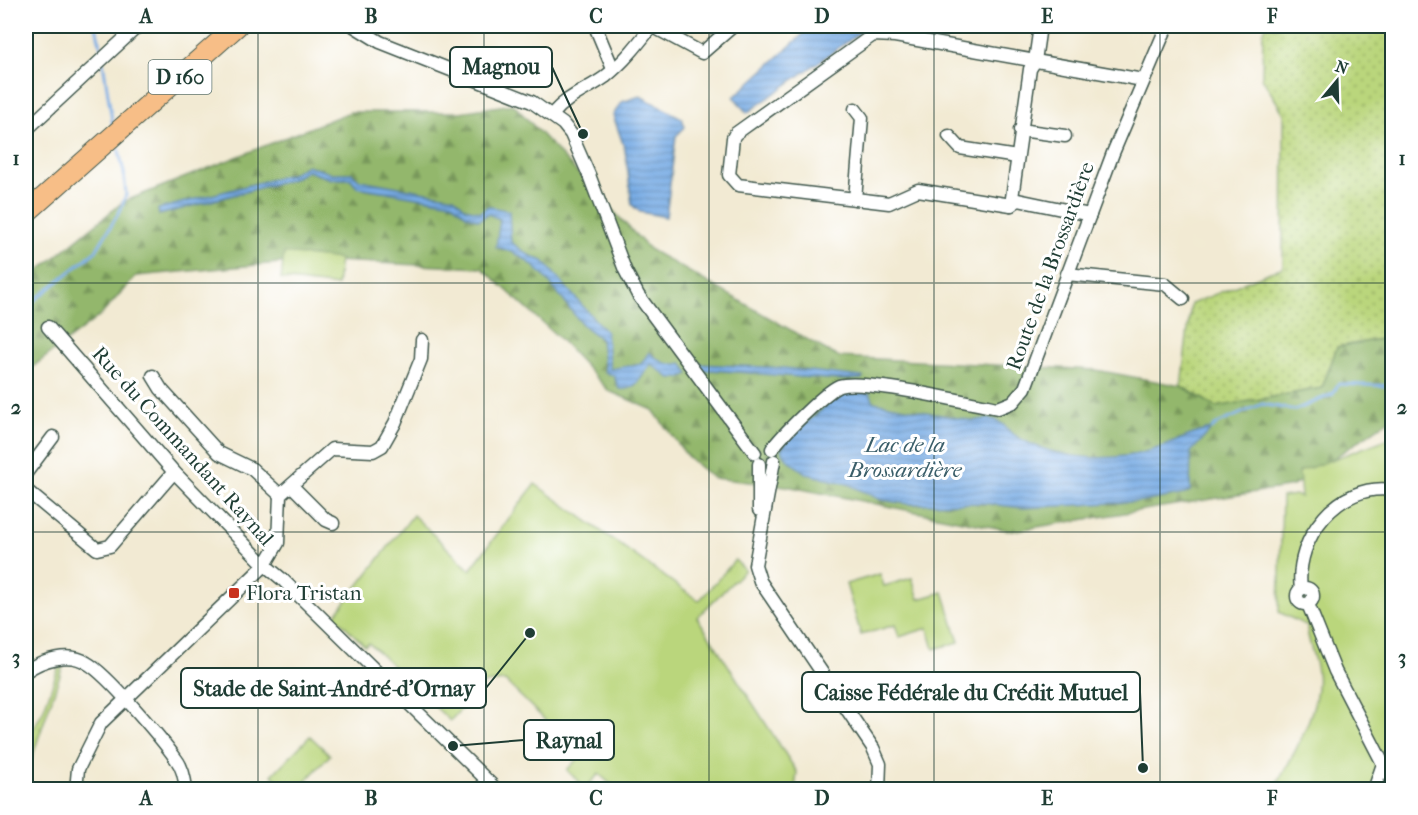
<svg xmlns="http://www.w3.org/2000/svg" width="1418" height="815" font-family="'IM FELL French Canon',serif">
  <style>
    .grass { fill: url(#grass-dots); stroke: #6c8a58; stroke-width: 1.5 }
    .forest { fill: url(#forest-firs); stroke: #597a50; stroke-width: 1.5 }
    .park { fill: url(#park-tufts); stroke: #6c8a58; stroke-width: 1.5 }
    .garden { fill: #bad67c; stroke: #6c8a58; stroke-width: 1.5 }
    .water { fill: url(#water-rules); stroke: #4c748c; stroke-width: 1.5 }
    .lines { fill: none; stroke-linecap: round; stroke-linejoin: round }
    .stream { stroke: #78ace5; stroke-width: 3 }
    .minor-casing { stroke: #3f574c; stroke-width: 15 }
    .primary-casing { stroke: #3f574c; stroke-width: 22 }
    .minor { stroke: #fff; stroke-width: 12 }
    .primary { stroke: #f7be87; stroke-width: 20 }
    .grid { fill: none; stroke: #1f3d34; stroke-width: 1.5; stroke-opacity: 0.55 }
    .poi-dot { fill: #c8321e; stroke: #fff; stroke-width: 2 }
    .labels { text-anchor: middle; stroke-width: 6; stroke-linejoin: round; paint-order: stroke }
    .shield { fill: #fff; stroke: #627771; stroke-width: 1.5 }
    .shield-label { font-size: 20px; font-weight: bold; fill: #1f3d34 }
    .street-label { font-size: 21px; fill: #1f3d34; stroke: #fff }
    .poi-label { font-size: 21px; fill: #1f3d34; stroke: #fff; text-anchor: start }
    .water-label { font-size: 22px; font-style: italic; fill: #3a5e69; stroke: #fff }
    .leader { fill: none; stroke: #1f3d34; stroke-width: 2 }
    .callout-dot { fill: #1f3d34; stroke: #fff; stroke-width: 2 }
    .callout { fill: #fff; stroke: #1f3d34; stroke-width: 2 }
    .callout-label { font-size: 22px; text-anchor: middle; font-weight: bold; fill: #1f3d34 }
    .neatline { fill: none; stroke: #1f3d34; stroke-width: 2 }
    .grid-label { font-size: 20px; text-anchor: middle; font-weight: bold; fill: #1f3d34 }
  </style>
  <defs>
    <pattern id="grass-dots" width="8" height="8" patternUnits="userSpaceOnUse" patternTransform="scale(1.5)"><rect width="8" height="8" fill="#bad67c"/><path d="M2 2h.1M6 6h.1" fill="none" stroke="#97af66" stroke-width="1.8" stroke-linecap="round"/></pattern>
    <pattern id="forest-firs" width="22" height="20" patternUnits="userSpaceOnUse" patternTransform="scale(1.5)"><rect width="22" height="20" fill="#93b76c"/><path d="M5 1l3.5 6h-7zM16 11l3.5 6h-7z" fill="#77965a"/></pattern>
    <pattern id="park-tufts" width="24" height="20" patternUnits="userSpaceOnUse" patternTransform="scale(1.5)"><rect width="24" height="20" fill="#bad67c"/><path d="M3 7l-1-3M5 7V3M7 7l1-3M15 17l-1-3M17 17v-4M19 17l1-3" fill="none" stroke="#97af66"/></pattern>
    <pattern id="water-rules" width="6" height="5" patternUnits="userSpaceOnUse" patternTransform="scale(1.5)"><rect width="6" height="5" fill="#78ace5"/><path d="M0 2.5h6" fill="none" stroke="#628dba"/></pattern>
  </defs>
  <rect width="100%" height="100%" fill="#fff"/>
  <filter id="ink" filterUnits="userSpaceOnUse"><feTurbulence type="fractalNoise" baseFrequency=".0167" numOctaves="2"/><feDisplacementMap in="SourceGraphic" scale="12" xChannelSelector="R" yChannelSelector="G"/><feConvolveMatrix kernelMatrix="1 2 1 2 8 2 1 2 1" color-interpolation-filters="sRGB"/></filter>
  <filter id="wash" filterUnits="userSpaceOnUse"><feTurbulence type="fractalNoise" baseFrequency=".008" numOctaves="4" result="noise"/><feDisplacementMap in="SourceGraphic" scale="24" xChannelSelector="R" yChannelSelector="G"/><feGaussianBlur stdDeviation="1.35" result="paint"/><feColorMatrix in="noise" values="0 0 0 0 0 0 0 0 0 0 0 0 0 0 0 0 0 1.4 0 .05"/><feComposite in="paint" operator="in"/></filter>
  <g filter="url(#wash)">
    <rect width="100%" height="100%" fill="#f2ead3"/>
    <!-- grass -->
    <polygon class="grass" points="1266,26 1392,26 1392,337 1337,347 1322,388 1216,407 1181,386 1191,304 1283,267 1284,114 1262,78 1263,32"/>
    <!-- forest -->
    <polygon class="forest" points="513,104 649,249 838,357 1096,370 1181,386 1216,407 1322,388 1337,347 1392,337 1392,418 1293,486 1012,531 786,486 713,478 687,456 653,410 609,391 557,336 482,268 313,260 136,276 102,314 26,372 26,281 123,202 350,112 460,112"/>
    <!-- park -->
    <polygon class="park" points="59,666 63,666 26,775 26,742 43,711"/>
    <!-- garden -->
    <g class="garden">
      <polygon points="284,253 340,259 337,286 281,279"/>
      <path d="M1392 437V789L1273 790C1291 761 1322 707 1317 672 1315 656 1307 641 1307 626L1279 612 1282 497 1295 495 1301 497 1299 472Z"/>
      <polygon points="535,484 699,601 735,560 745,570 697,617 797,772 795,789 616,789 599,774 585,788 567,770 581,755 505,681 485,683 450,721 369,643 365,646 341,622 339,623 333,618 413,515 470,570"/>
      <polygon points="880,574 884,586 912,578 919,599 943,592 959,642 934,649 928,628 899,637 895,625 861,635 846,584"/>
      <polygon points="310,736 330,755 298,789 287,789 272,775"/>
    </g>
    <!-- water -->
    <g class="water">
      <polygon points="812,26 869,26 747,113 734,97"/>
      <polygon points="640,96 682,118 685,127 676,136 666,217 640,212 632,205 625,150 613,115 622,102"/>
      <path d="M307 165 332 173H352L360 180 454 197 466 208 480 212 488 206 509 211 511 242 529 255 543 261 606 332 610 369 641 364 649 352C661 362 667 367 682 363L689 374 679 378H670L651 364C641 375 638 391 619 389L614 376 605 372 601 340C596 334 589 331 583 325 556 295 539 256 496 247L500 219 488 214 479 220 466 215 452 203 357 187 351 179H331L307 171 293 179 159 215 158 209 291 174Z"/>
      <polygon points="698,364 784,368 863,377 862,379 838,380 711,370 700,373 695,366"/>
      <path d="M850 391 870 393 874 402 973 421C1007 414 998 427 1021 439 1039 449 1062 455 1083 457 1111 460 1143 455 1169 444 1184 438 1196 431 1212 429L1191 452 1190 491 1185 494 1147 501 1023 508 982 503 908 504 881 500 848 484 807 474 788 460 781 449 792 435 840 395Z"/>
    </g>
    <g class="lines">
      <!-- stream -->
      <g class="stream">
        <polyline points="96,26 102,53"/>
        <polyline points="103,62 113,127"/>
        <polyline points="26,307 96,251 121,209 126,195 124,173 117,142"/>
        <polyline points="1212,429 1217,424 1262,404 1295,410 1333,394 1338,384 1392,386"/>
      </g>
    </g>
  </g>
  <g filter="url(#ink)">
    <g class="lines">
      <defs>
        <g id="minor">
          <polyline points="354,26 380,42 532,102 563,124 571,134 589,175 625,270 638,295 755,453"/>
          <polyline points="595,26 613,69"/>
          <polyline points="652,26 702,53 733,26"/>
          <path d="M552 115C567 96 587 90 605 77 624 62 638 44 652 26"/>
          <polyline points="26,130 138,26"/>
          <polyline points="1020,130 1065,136"/>
          <polyline points="949,136 960,148 1017,157"/>
          <polyline points="855,199 862,118 855,109"/>
          <polyline points="1011,205 1030,69 1035,61 1040,26"/>
          <polyline points="1090,215 1018,200 1011,205 918,190 889,203 738,185 729,175 733,138 735,134 873,35 895,36 1143,80"/>
          <polyline points="1067,274 1165,284 1183,299"/>
          <polyline points="48,327 174,472 265,565 283,580 497,790"/>
          <polyline points="153,376 161,389 219,453 252,469 280,495"/>
          <path d="M772 449C782 435 825 392 839 386 864 378 967 403 998 408L1013 402 1025 388 1113 153 1167 26"/>
          <polyline points="774,461 755,565 760,581 873,748 880,764 879,790"/>
          <polyline points="26,473 53,437"/>
          <polyline points="292,486 326,520 333,523"/>
          <polyline points="26,490 97,549 110,546 174,472"/>
          <polyline points="759,510 759,464"/>
          <circle cx="1305" cy="596" r="8"/>
          <path d="M1301 589C1294 538 1339 482 1392 490"/>
          <polyline points="1308,604 1335,671 1392,781"/>
          <path d="M26 671C42 660 69 651 87 663 107 674 162 739 176 759 183 768 185 778 186 790"/>
          <polyline points="76,790 78,769 101,723 265,565 278,543 280,495 332,449 373,451 382,446 395,423 421,359 422,340"/>
          <polyline points="1374,790 1383,764"/>
        </g>
        <polyline id="primary" points="26,213 237,26"/>
      </defs>
      <!-- minor casing -->
      <use href="#minor" class="minor-casing"/>
      <!-- primary casing -->
      <use href="#primary" class="primary-casing"/>
      <!-- minor -->
      <use href="#minor" class="minor"/>
      <!-- primary -->
      <use href="#primary" class="primary"/>
    </g>
  </g>
  <!-- grid -->
  <path class="grid" d="M258 26V790M484 26V790M709 26V790M934 26V790M1160 26V790M26 283H1392M26 532H1392"/>
  <!-- markers -->
  <rect class="poi-dot" x="228" y="587" width="12" height="12" rx="3"/>
  <g class="labels">
    <!-- shield labels -->
    <rect class="shield" x="148.5" y="60" width="63" height="34" rx="4.5"/>
    <g class="shield-label">
      <text x="180" y="84">D 160</text>
    </g>
    <!-- street labels -->
    <g class="street-label">
      <text transform="translate(1050 266) rotate(-70)" y="7">Route de la Brossardière</text>
      <text transform="translate(183 446) rotate(48)" y="7">Rue du Commandant Raynal</text>
    </g>
    <!-- poi labels -->
    <g class="poi-label">
      <text x="246" y="600">Flora Tristan</text>
    </g>
    <!-- water labels -->
    <g class="water-label">
      <text x="905" y="452">Lac de la<tspan x="905" dy="25">Brossardière</tspan></text>
    </g>
  </g>
  <!-- callouts -->
  <path class="leader" d="M583 134L552 67M530 633L486 688M1143 768L1140 692M453 746L524 740"/>
  <g class="callout-dot">
    <circle cx="583" cy="134" r="6"/>
    <circle cx="530" cy="633" r="6"/>
    <circle cx="1143" cy="768" r="6"/>
    <circle cx="453" cy="746" r="6"/>
  </g>
  <g class="callout">
    <rect x="450" y="47" width="102" height="40" rx="6"/>
    <rect x="181" y="668" width="305" height="40" rx="6"/>
    <rect x="802" y="672" width="338" height="40" rx="6"/>
    <rect x="524" y="720" width="90" height="40" rx="6"/>
  </g>
  <g class="callout-label">
    <text x="501" y="74">Magnou</text>
    <text x="334" y="696">Stade de Saint-André-d'Ornay</text>
    <text x="971" y="700">Caisse Fédérale du Crédit Mutuel</text>
    <text x="569" y="748">Raynal</text>
  </g>
  <!-- margin -->
  <rect width="1418" height="815" fill="none" stroke="#fff" stroke-width="66"/>
  <!-- north arrow -->
  <g transform="translate(1337 81) rotate(19)" stroke="#ffffff" stroke-width="4.5" paint-order="stroke">
  <path d="M0-4.5L10 22L0 15L-10 22Z" fill="#1f3d34"/>
  <text y="-9" font-size="16" font-weight="bold" text-anchor="middle" fill="#1f3d34">N</text>
  </g>
  <rect x="33" y="33" width="1352" height="749" class="neatline"/>
  <g class="grid-label">
    <text x="146" y="23">A</text>
    <text x="371" y="23">B</text>
    <text x="596" y="23">C</text>
    <text x="822" y="23">D</text>
    <text x="1047" y="23">E</text>
    <text x="1272" y="23">F</text>
    <text x="16" y="165">1</text>
    <text x="1402" y="165">1</text>
    <text x="16" y="414">2</text>
    <text x="1402" y="414">2</text>
    <text x="16" y="664">3</text>
    <text x="1402" y="664">3</text>
    <text x="146" y="805">A</text>
    <text x="371" y="805">B</text>
    <text x="596" y="805">C</text>
    <text x="822" y="805">D</text>
    <text x="1047" y="805">E</text>
    <text x="1272" y="805">F</text>
  </g>
</svg>
